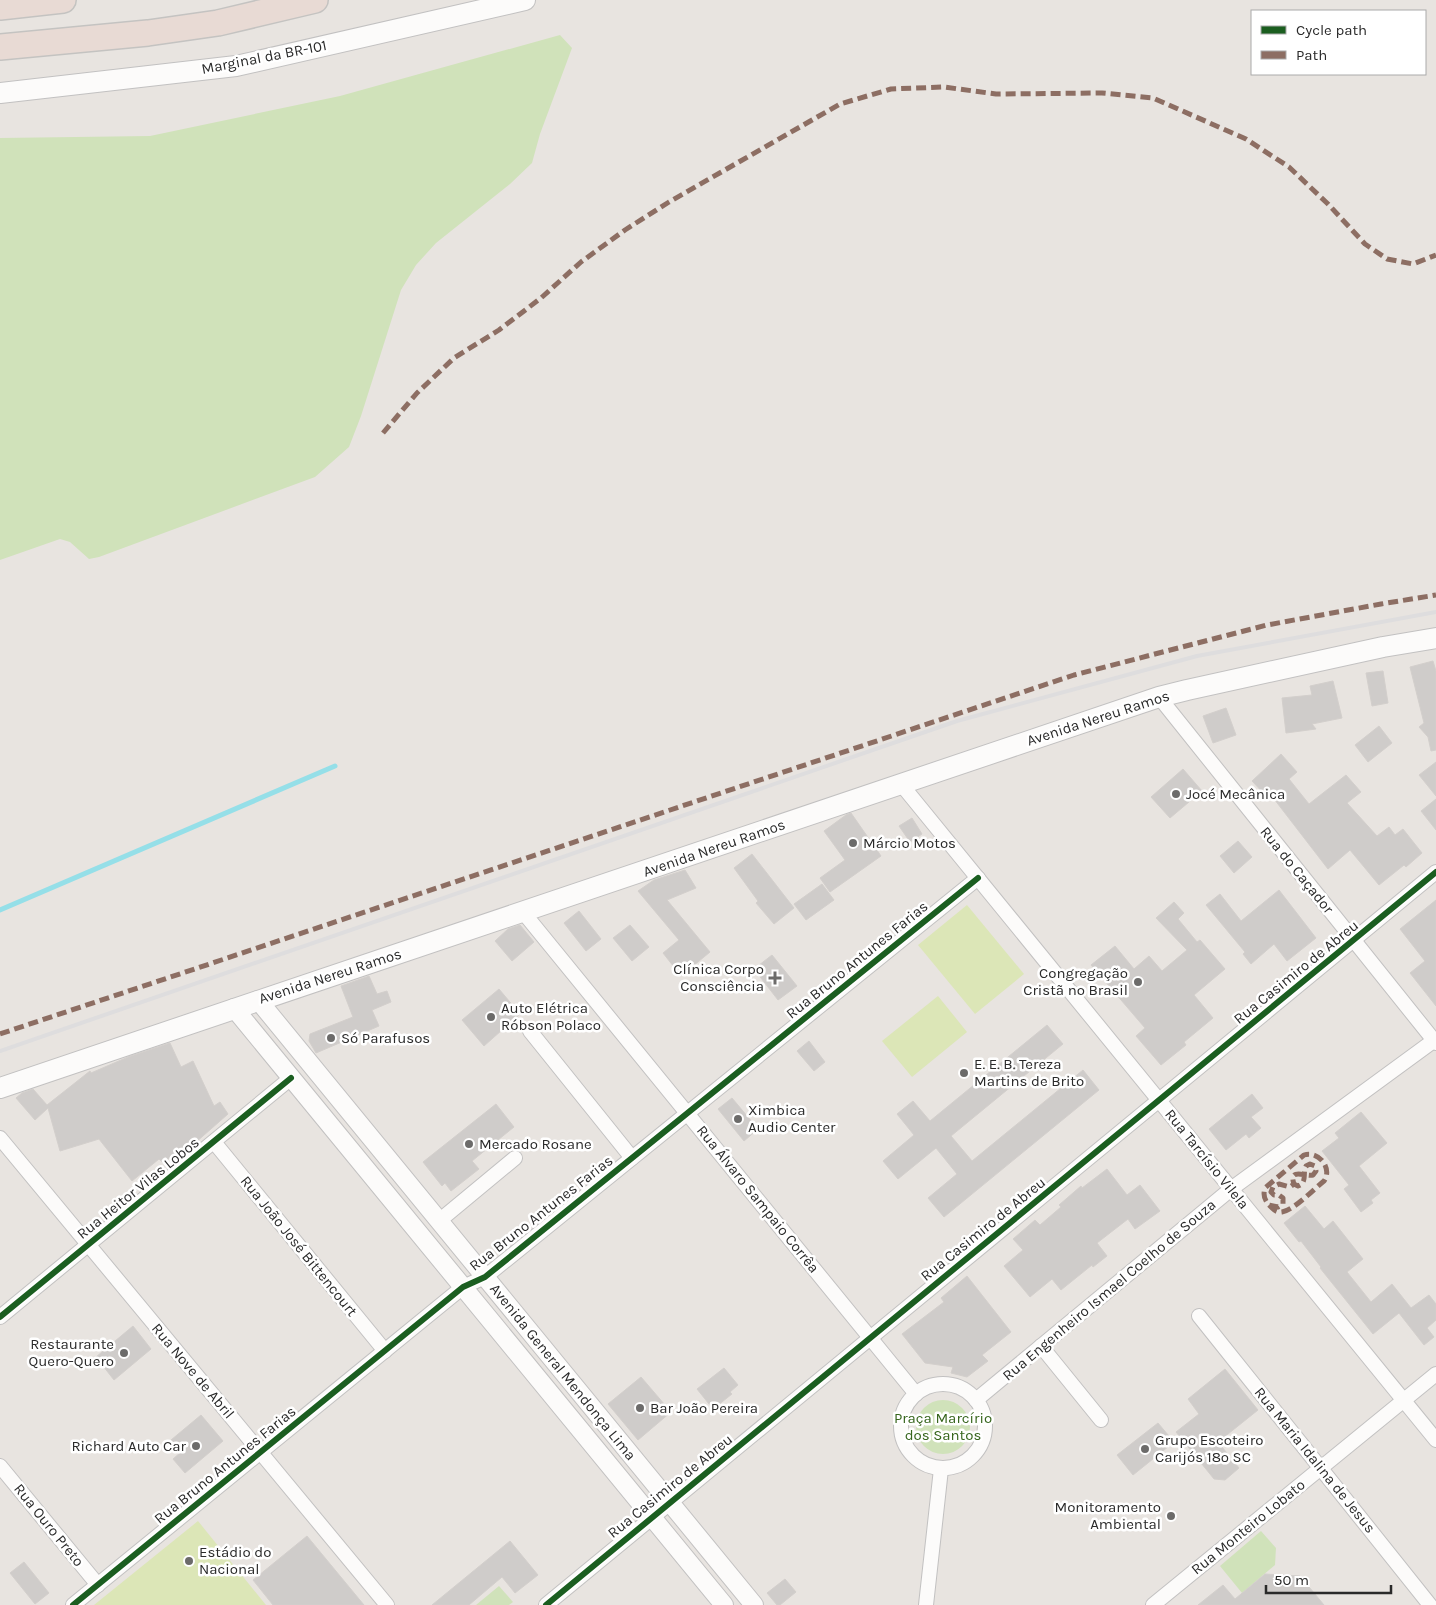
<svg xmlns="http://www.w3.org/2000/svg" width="1436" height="1605" font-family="Karla,sans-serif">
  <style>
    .green { fill: #d0e2ba }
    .pitch { fill: #dce6b7 }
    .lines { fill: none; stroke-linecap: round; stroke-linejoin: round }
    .stream { stroke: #95dfe8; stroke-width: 5 }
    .building { fill: #cfccca; stroke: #d3cfcc }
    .minor-casing { stroke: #c2c1c1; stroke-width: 16 }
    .tertiary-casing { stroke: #c2c1c1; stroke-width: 20 }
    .secondary-casing { stroke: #c2c1c1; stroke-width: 22 }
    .motorway-casing { stroke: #c4c3c1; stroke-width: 28 }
    .minor { stroke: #fcfbfa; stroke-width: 14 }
    .tertiary { stroke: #fcfbfa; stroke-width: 18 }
    .secondary { stroke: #fcfbfa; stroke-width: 20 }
    .motorway { stroke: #e8dad4; stroke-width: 25 }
    .rail { stroke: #deddde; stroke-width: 4 }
    .quiet { stroke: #8d6e63; stroke-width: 5; stroke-dasharray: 10 5; stroke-linecap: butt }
    .cycleway-casing { stroke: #fff; stroke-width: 9 }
    .cycleway { stroke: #1b5e20; stroke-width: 6 }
    .poi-dot { fill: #6c6b6a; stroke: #fff; stroke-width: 2 }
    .labels { text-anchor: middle; stroke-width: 5; stroke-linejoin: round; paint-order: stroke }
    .street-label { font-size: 15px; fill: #2a2a2a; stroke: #fff }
    .poi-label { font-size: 15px; fill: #2a2a2a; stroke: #fff; text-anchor: start }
    .park-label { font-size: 15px; fill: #36651c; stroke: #fff }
  </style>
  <rect width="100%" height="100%" fill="#e8e4e0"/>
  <!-- green -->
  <g class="green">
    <polygon points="560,35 572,48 540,134 532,163 510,184 436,243 416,265 401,290 361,416 349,447 315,477 99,557 89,559 70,542 60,539 0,560 0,138 150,136 340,96"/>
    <circle cx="943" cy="1427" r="27"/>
    <polygon points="1261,1531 1276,1548 1275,1565 1242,1593 1220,1566"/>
    <polygon points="499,1586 513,1602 509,1605 476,1605"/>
  </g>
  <!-- pitch -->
  <g class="pitch">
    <polygon points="967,905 1024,974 975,1014 918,945"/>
    <polygon points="938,996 967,1032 912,1077 882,1041"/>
    <polygon points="198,1521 266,1605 94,1605"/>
  </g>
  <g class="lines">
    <!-- stream -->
    <polyline class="stream" points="0,910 335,766"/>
  </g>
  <!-- building -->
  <g class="building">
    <polygon points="1433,661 1436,671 1436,750 1431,751 1428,737 1419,727 1424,723 1410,667"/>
    <polygon points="1383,671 1388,703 1372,706 1366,673"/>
    <polygon points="1333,681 1342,718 1312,724 1316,729 1286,733 1282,698 1312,695 1310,686"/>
    <polygon points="1226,708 1236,735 1213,743 1203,716"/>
    <polygon points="1379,726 1392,743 1368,762 1355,745"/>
    <polygon points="1281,754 1297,772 1289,779 1309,804 1346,775 1361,792 1347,803 1377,836 1389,827 1395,835 1403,829 1422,853 1406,867 1404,865 1379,885 1350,850 1328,869 1271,795 1268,798 1252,781"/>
    <polygon points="1436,762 1436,796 1419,775"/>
    <polygon points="1183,769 1202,791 1170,818 1151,797"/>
    <polygon points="1436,799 1436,830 1421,811"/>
    <polygon points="851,813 881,856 830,892 820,878 845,860 824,831 846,815"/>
    <polygon points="912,818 922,834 910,842 899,826"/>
    <polygon points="1238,841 1252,857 1234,873 1220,856"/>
    <polygon points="752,854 794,908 774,924 756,903 758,901 734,868"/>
    <polygon points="685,870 696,888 667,900 710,952 681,976 663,953 679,940 638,891 654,880"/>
    <polygon points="822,884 834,900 806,920 794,904"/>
    <polygon points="1279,890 1316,938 1287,961 1274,944 1251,964 1243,954 1245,952 1206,905 1220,894 1241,921"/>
    <polygon points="1436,900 1436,1006 1410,973 1425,961 1400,929"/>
    <polygon points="1174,902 1184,913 1178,919 1197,942 1200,940 1225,969 1194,995 1213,1018 1184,1042 1186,1045 1161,1065 1136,1036 1145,1028 1091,965 1115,946 1134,969 1149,956 1162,971 1187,950 1156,918"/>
    <polygon points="579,911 601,939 586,951 564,923"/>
    <polygon points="520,925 534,942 512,961 495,941 508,929"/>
    <polygon points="630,925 649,947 632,961 613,938"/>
    <polygon points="772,955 797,986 778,1000 754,969"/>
    <polygon points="369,976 377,994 387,991 391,1002 372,1010 379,1026 316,1053 309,1041 310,1034 353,1017 341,986"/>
    <polygon points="499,989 520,1014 484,1046 462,1020"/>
    <polygon points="1047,1025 1063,1044 951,1136 972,1161 1083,1070 1099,1090 944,1217 928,1198 957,1174 936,1148 898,1179 883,1161 914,1135 897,1114 913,1101 930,1121"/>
    <polygon points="809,1041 825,1062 814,1071 797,1051"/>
    <polygon points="170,1043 181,1067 193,1061 214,1106 220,1102 228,1114 187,1150 184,1147 163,1163 159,1159 132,1181 99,1139 60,1151 48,1108 35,1120 16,1098 22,1093 33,1089 47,1105 90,1071 91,1073 128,1057"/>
    <polygon points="1252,1094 1263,1108 1251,1117 1261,1128 1249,1138 1246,1134 1226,1150 1209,1129"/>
    <polygon points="732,1098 758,1129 744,1141 718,1109"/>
    <polygon points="496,1104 514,1127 472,1161 479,1169 451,1191 445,1183 442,1186 423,1162"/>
    <polygon points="1361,1112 1387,1143 1359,1166 1380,1193 1371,1200 1373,1203 1361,1212 1344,1189 1349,1185 1322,1151 1339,1138 1335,1133"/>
    <polygon points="1107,1169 1127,1195 1140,1185 1160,1211 1135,1229 1128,1219 1097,1243 1107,1256 1093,1267 1092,1265 1061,1290 1052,1279 1030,1297 1004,1266 1023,1250 1013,1239 1035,1220 1040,1225 1061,1207 1059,1205 1081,1186 1082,1188"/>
    <polygon points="1305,1206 1324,1229 1333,1221 1363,1259 1347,1272 1371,1302 1392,1284 1411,1308 1429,1295 1436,1304 1436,1320 1427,1328 1434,1337 1424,1345 1399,1313 1373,1334 1320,1268 1321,1267 1301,1241 1299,1242 1284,1223"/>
    <polygon points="967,1276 1011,1332 982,1355 988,1361 967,1377 951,1373 953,1367 925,1363 902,1334 944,1302 941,1298"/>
    <polygon points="133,1326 151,1349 114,1380 96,1357"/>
    <polygon points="724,1368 738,1385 730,1392 732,1394 713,1409 697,1389"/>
    <polygon points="1225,1369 1258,1410 1218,1442 1239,1468 1225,1480 1214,1479 1176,1432 1199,1414 1188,1399"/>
    <polygon points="641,1377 671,1412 638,1440 608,1404"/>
    <polygon points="201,1415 223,1441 185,1473 173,1459 181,1452 171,1440"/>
    <polygon points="1158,1423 1174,1442 1133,1475 1117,1455"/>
    <polygon points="307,1536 364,1605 273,1605 253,1580"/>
    <polygon points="510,1541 538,1575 515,1593 502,1577 469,1605 432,1605"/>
    <polygon points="24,1562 49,1593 35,1604 10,1573"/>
    <polygon points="1265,1574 1300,1576 1324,1605 1198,1605 1223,1585 1235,1599"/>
    <polygon points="785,1579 796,1592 780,1605 777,1605 767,1593"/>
  </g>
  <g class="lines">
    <defs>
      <g id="minor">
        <polyline points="1159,697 1436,1043"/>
        <polyline points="901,784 1436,1440"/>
        <polyline points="523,912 916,1394"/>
        <polyline points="530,1031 632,1158"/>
        <polyline points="0,1138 387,1605"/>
        <polyline points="214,1142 385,1351"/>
        <polyline points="439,1221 515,1158"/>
        <polyline points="1199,1316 1430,1605"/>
        <polyline points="0,1317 291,1078"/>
        <polyline points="1041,1346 1101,1420"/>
        <circle cx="943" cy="1426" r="42"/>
        <polyline points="976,1400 1231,1189 1436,1039"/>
        <polyline points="0,1466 98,1585"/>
        <polyline points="73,1605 463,1287 485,1277 978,878"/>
        <polyline points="546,1605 1436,872"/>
        <polyline points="926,1605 941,1469"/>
        <polyline points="1153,1605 1436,1374"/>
      </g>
      <g id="tertiary">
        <polyline points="258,1000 754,1605"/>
        <polyline points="234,1008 724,1605"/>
      </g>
      <g id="secondary">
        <polyline points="0,93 236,66 525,0"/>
        <polyline points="0,1088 1159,697 1187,690 1383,647 1436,638"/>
      </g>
      <g id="motorway">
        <polyline points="0,7 63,0"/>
        <polyline points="0,47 148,33 218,23 315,0"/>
      </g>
    </defs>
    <!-- minor casing -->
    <use href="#minor" class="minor-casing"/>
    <!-- tertiary casing -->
    <use href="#tertiary" class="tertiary-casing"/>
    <!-- secondary casing -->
    <use href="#secondary" class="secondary-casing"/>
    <!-- motorway casing -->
    <use href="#motorway" class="motorway-casing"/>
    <!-- minor -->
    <use href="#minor" class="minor"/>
    <!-- tertiary -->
    <use href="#tertiary" class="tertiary"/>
    <!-- secondary -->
    <use href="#secondary" class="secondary"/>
    <!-- motorway -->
    <use href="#motorway" class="motorway"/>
    <!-- rail -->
    <polyline class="rail" points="0,1051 957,721 1197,656 1436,612"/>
    <!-- quiet -->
    <g class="quiet">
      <polyline points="383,433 417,393 454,358 499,330 541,298 581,262 625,230 669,202 840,104 891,89 944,87 996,94 1102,93 1153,98 1246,139 1289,167 1328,204 1365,244 1387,259 1413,264 1436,255"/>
      <polyline points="0,1034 1074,675 1267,625 1381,604 1436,595"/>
      <path d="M1269 1205C1273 1209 1276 1213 1282 1212 1294 1210 1314 1189 1324 1181 1333 1168 1318 1150 1304 1155L1265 1188C1263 1195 1264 1199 1269 1205L1278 1207 1283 1204V1198L1279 1195H1274L1271 1192 1273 1187 1279 1184 1290 1187 1294 1184 1298 1186C1308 1182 1302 1174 1306 1166L1310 1164 1315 1166 1316 1171 1313 1175C1306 1177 1288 1167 1294 1184"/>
    </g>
    <defs>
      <g id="cycleway">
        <polyline points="0,1317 291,1078"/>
        <polyline points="73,1605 463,1287 485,1277 978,878"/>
        <polyline points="546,1605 1436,872"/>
      </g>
    </defs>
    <!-- cycleway casing -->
    <use href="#cycleway" class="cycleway-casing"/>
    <!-- cycleway -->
    <use href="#cycleway" class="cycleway"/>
  </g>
  <!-- markers -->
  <g class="poi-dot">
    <circle cx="1176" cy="794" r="5"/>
    <circle cx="853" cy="843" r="5"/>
    <path d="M772.5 970.5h5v5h5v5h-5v5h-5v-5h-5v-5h5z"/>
    <circle cx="1138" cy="982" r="5"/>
    <circle cx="491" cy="1017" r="5"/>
    <circle cx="331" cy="1038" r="5"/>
    <circle cx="964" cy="1073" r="5"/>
    <circle cx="738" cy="1119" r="5"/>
    <circle cx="469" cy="1144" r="5"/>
    <circle cx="124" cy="1353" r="5"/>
    <circle cx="640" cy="1408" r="5"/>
    <circle cx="196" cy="1446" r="5"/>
    <circle cx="1145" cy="1449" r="5"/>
    <circle cx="1171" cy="1516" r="5"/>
    <circle cx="189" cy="1561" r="5"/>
  </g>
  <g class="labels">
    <!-- street labels -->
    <g class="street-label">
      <text transform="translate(264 57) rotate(-11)" y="5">Marginal da BR-101</text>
      <text transform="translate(1098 718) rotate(-18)" y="5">Avenida Nereu Ramos</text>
      <text transform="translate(714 848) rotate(-19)" y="5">Avenida Nereu Ramos</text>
      <text transform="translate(1297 870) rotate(51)" y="5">Rua do Caçador</text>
      <text transform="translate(857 960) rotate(-39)" y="5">Rua Bruno Antunes Farias</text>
      <text transform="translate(1296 972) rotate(-39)" y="5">Rua Casimiro de Abreu</text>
      <text transform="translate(330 976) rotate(-18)" y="5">Avenida Nereu Ramos</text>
      <text transform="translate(1207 1159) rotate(51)" y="5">Rua Tarcísio Vilela</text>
      <text transform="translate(138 1188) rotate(-39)" y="5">Rua Heitor Vilas Lobos</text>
      <text transform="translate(758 1199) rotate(51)" y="5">Rua Álvaro Sampaio Corrêa</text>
      <text transform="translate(541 1213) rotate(-38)" y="5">Rua Bruno Antunes Farias</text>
      <text transform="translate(983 1229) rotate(-39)" y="5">Rua Casimiro de Abreu</text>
      <text transform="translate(299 1246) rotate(51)" y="5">Rua João José Bittencourt</text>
      <text transform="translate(1109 1290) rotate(-40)" y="5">Rua Engenheiro Ismael Coelho de Souza</text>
      <text transform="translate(193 1371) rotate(50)" y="5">Rua Nove de Abril</text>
      <text transform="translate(563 1372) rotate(51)" y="5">Avenida General Mendonça Lima</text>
      <text transform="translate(1315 1460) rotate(51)" y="5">Rua Maria Idalina de Jesus</text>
      <text transform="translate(225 1465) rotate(-39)" y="5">Rua Bruno Antunes Farias</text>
      <text transform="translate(670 1486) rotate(-39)" y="5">Rua Casimiro de Abreu</text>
      <text transform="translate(49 1525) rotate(51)" y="5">Rua Ouro Preto</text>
      <text transform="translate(1248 1527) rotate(-39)" y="5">Rua Monteiro Lobato</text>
    </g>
    <!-- poi labels -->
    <g class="poi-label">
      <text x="1186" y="799">Jocé Mecânica</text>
      <text x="863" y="848">Márcio Motos</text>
      <text x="764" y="974" text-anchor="end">Clínica Corpo<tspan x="764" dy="17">Consciência</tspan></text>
      <text x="1128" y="978" text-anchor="end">Congregação<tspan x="1128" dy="17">Cristã no Brasil</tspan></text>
      <text x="501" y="1013">Auto Elétrica<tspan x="501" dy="17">Róbson Polaco</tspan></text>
      <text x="341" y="1043">Só Parafusos</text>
      <text x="974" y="1069">E. E. B. Tereza<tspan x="974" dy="17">Martins de Brito</tspan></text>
      <text x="748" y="1115">Ximbica<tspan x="748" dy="17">Audio Center</tspan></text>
      <text x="479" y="1149">Mercado Rosane</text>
      <text x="114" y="1349" text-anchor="end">Restaurante<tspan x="114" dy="17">Quero-Quero</tspan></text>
      <text x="650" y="1413">Bar João Pereira</text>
      <text x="1155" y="1445">Grupo Escoteiro<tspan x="1155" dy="17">Carijós 18º SC</tspan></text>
      <text x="186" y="1451" text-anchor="end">Richard Auto Car</text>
      <text x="1161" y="1512" text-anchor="end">Monitoramento<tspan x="1161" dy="17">Ambiental</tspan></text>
      <text x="199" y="1557">Estádio do<tspan x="199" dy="17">Nacional</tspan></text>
    </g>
    <!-- park labels -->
    <g class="park-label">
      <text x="943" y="1423">Praça Marcírio<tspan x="943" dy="17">dos Santos</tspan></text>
    </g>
  </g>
  <!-- legend -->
  <rect x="1251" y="10" width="175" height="65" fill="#ffffff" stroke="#aaaaaa"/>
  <rect x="1261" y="26" width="25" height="8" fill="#1b5e20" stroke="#aaaaaa"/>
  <text x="1296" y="35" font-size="15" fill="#2a2a2a">Cycle path</text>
  <rect x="1261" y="51" width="25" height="8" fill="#8d6e63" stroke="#aaaaaa"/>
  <text x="1296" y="60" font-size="15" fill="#2a2a2a">Path</text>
  <!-- scale -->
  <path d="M1266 1585v8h125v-8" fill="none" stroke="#2a2a2a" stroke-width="2.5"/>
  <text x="1274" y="1585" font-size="15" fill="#2a2a2a" stroke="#ffffff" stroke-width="4" paint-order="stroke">50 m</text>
</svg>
